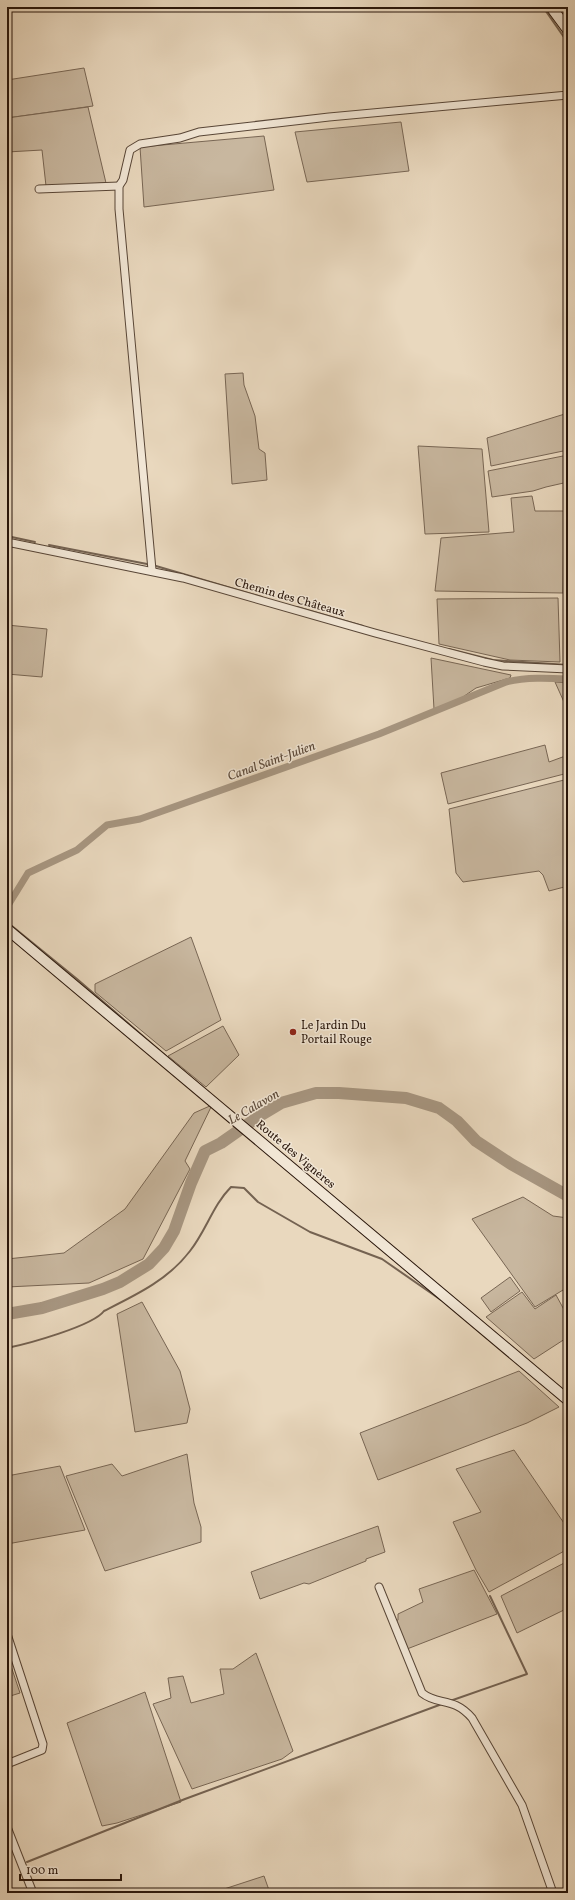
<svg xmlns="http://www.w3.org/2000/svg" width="575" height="1900" font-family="Vollkorn,serif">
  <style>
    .green { fill: #c8b79f; stroke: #786654 }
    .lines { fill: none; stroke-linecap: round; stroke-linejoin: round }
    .stream { stroke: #746251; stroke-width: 2 }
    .canal { stroke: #a79681; stroke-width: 7 }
    .river { stroke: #a79681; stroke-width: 12 }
    .street-casing { stroke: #584637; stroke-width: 9 }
    .secondary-casing { stroke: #28150a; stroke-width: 12 }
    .street { stroke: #f1e6d5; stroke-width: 7 }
    .secondary { stroke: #f1e6d5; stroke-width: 10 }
    .poi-dot { fill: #8f2418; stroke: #f1e6d5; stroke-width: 1.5 }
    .labels { text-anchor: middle; stroke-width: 3; stroke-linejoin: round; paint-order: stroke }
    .street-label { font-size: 12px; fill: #28150a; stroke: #f1e6d5 }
    .poi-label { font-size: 12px; fill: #28150a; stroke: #f1e6d5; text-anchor: start }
    .water-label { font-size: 13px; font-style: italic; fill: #5b493a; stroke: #f1e6d5 }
  </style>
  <rect width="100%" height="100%" fill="#e9d8be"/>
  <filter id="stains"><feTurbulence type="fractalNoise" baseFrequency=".005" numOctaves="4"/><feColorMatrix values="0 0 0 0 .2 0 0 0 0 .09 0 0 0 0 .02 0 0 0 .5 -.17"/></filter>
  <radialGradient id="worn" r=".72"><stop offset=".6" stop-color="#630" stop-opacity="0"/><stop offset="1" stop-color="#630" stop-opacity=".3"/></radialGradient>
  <!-- green -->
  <g class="green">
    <polygon points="84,68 93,106 7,118 7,80"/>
    <polygon points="88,107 106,183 46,186 42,150 7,152 7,118"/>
    <polygon points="401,122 409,171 307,182 295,132"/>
    <polygon points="264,136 274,190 144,207 140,147"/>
    <polygon points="243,373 244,385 255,416 259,449 265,453 267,480 232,484 225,374"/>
    <polygon points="568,413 568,450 491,466 487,438"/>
    <polygon points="418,446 482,449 489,532 425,534"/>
    <polygon points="568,455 568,482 546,487 533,491 492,497 488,471"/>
    <polygon points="532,496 535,511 564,511 563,593 435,591 441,538 514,532 511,498"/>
    <polygon points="558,598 560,662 510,660 439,644 437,599"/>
    <polygon points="7,625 47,629 42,677 7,674"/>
    <polygon points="431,658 511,675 510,678 476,688 457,701 434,709"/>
    <polygon points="555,682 568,683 568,711"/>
    <polygon points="545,745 549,762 568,755 568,773 448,804 441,773"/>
    <polygon points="568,779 568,886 549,891 543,875 539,871 463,882 456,873 449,809"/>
    <polygon points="191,937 221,1020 166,1051 95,992 95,984"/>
    <polygon points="223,1026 239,1055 206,1087 168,1056"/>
    <polygon points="212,1105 185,1161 190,1169 143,1259 89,1283 7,1287 7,1259 64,1253 125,1209 194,1113"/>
    <polygon points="523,1197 553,1216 568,1218 568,1287 535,1307 472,1219"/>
    <polygon points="510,1277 520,1291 491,1312 481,1298"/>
    <polygon points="522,1292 535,1309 556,1295 568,1317 568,1337 534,1359 486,1317"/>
    <polygon points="142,1302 180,1371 190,1409 187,1423 135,1432 117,1314"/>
    <polygon points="519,1371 559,1407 527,1423 378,1480 360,1433"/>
    <polygon points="514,1450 568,1529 568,1549 489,1592 476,1570 453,1522 481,1512 456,1469"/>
    <polygon points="187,1454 194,1503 201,1527 201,1542 105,1571 66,1476 112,1464 122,1476"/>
    <polygon points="60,1466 85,1530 7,1544 7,1476"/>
    <polygon points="378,1526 385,1552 366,1559 366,1561 309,1584 304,1583 260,1599 251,1572"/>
    <polygon points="568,1561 568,1608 517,1633 501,1596"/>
    <polygon points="474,1570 497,1614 407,1649 396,1621 398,1620 398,1614 423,1602 419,1589"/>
    <polygon points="256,1653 293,1751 282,1759 192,1789 153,1704 171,1698 168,1678 183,1676 191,1703 224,1694 220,1669 233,1669"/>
    <polygon points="7,1666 11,1666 20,1693 7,1697"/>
    <polygon points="145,1692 181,1802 117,1823 102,1826 67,1723"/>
    <polygon points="264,1876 270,1893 219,1893 218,1891"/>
  </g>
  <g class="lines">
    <!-- stream -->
    <g class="stream">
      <polyline points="543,7 568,43"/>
      <polyline points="7,536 35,542"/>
      <polyline points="49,545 147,564"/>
      <polyline points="156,566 262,597"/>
      <polyline points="297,607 363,626"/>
      <polyline points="449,649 493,660 568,665"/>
      <polyline points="7,922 77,979 166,1056"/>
      <path d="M7 1348C27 1344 93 1326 104 1311 136 1295 168 1280 190 1251 206 1231 213 1205 231 1187L244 1188 258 1202 310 1232 382 1259 441 1300"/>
      <polyline points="450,1701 527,1674 490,1596"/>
      <polyline points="27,1862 185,1799 442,1704"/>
    </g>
    <!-- canal -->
    <path class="canal" d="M7 907 28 873 77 850 107 825 140 819 379 734 506 682C526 677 548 678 568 679"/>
    <!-- river -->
    <polyline class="river" points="7,1314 42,1308 103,1289 120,1282 149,1264 164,1248 174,1231 191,1183 205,1151 221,1143 261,1115 281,1103 316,1093 339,1093 406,1098 439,1108 457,1121 476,1141 511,1164 568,1196"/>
    <defs>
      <g id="street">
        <polyline points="39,189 119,186"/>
        <polyline points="7,542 183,578 375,633 484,662 503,666 568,669"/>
        <polyline points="152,570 119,209 119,186 123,180 130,150 140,144 180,138 199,132 329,117 568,95"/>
        <path d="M379 1587 422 1693C438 1706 453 1696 472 1718L522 1805 553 1893"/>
        <polyline points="7,1634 43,1744 42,1750 7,1764"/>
        <polyline points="7,1827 33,1893"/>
      </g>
      <g id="secondary">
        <polyline points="551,7 568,30"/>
        <polyline points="7,929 568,1400"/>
      </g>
    </defs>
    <!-- street casing -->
    <use href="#street" class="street-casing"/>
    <!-- secondary casing -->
    <use href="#secondary" class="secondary-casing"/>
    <!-- street -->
    <use href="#street" class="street"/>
    <!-- secondary -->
    <use href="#secondary" class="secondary"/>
  </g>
  <!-- markers -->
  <circle class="poi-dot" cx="293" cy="1032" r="4"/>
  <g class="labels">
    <!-- street labels -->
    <g class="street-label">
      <text transform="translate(290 597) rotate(16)" y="4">Chemin des Châteaux</text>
      <text transform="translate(296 1154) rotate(40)" y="4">Route des Vignères</text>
    </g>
    <!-- poi labels -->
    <g class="poi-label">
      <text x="301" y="1029">Le Jardin Du<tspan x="301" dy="14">Portail Rouge</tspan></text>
    </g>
    <!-- water labels -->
    <g class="water-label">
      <text transform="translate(271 760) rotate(-20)" y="5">Canal Saint-Julien</text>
      <text transform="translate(253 1106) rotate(-30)" y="5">Le Calavon</text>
    </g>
  </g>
  <!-- margin -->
  <rect width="575" height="1900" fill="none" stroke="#e9d8be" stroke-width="24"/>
  <rect x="8" y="8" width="559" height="1884" fill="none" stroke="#28150a" stroke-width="2"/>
  <rect x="12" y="12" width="551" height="1876" fill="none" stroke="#28150a"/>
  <!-- scale -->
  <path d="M20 1874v6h101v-6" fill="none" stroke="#28150a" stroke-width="2"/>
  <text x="26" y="1874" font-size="12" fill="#28150a" stroke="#f1e6d5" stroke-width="3" paint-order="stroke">100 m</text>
  <rect width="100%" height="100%" filter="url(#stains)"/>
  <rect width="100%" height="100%" fill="url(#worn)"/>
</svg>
